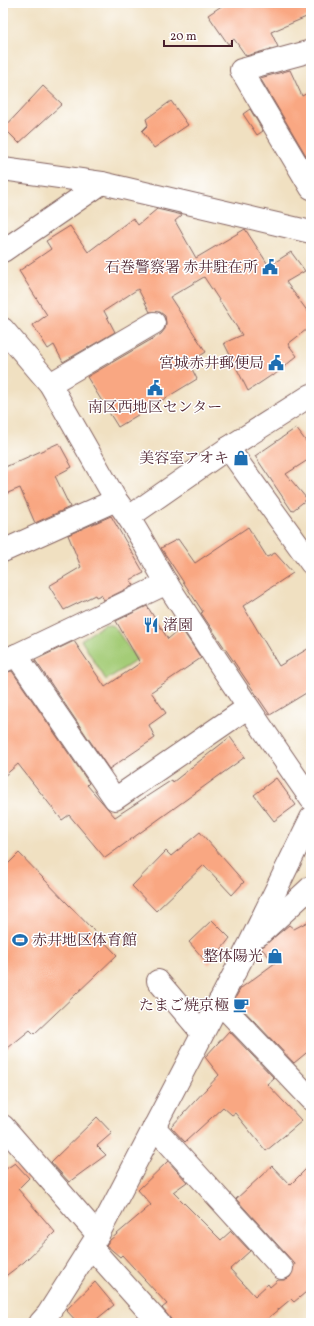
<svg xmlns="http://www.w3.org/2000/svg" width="314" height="1326" font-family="Vollkorn,'Noto Serif JP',serif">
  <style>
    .green { fill: #a4cc77; stroke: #777651 }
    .building { fill: #f9a782 }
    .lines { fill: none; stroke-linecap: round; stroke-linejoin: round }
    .minor-casing { stroke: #846360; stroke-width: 24 }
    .minor { stroke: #fff; stroke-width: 22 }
    .labels { text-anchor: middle; stroke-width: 3; stroke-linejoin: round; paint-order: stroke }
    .poi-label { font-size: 15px; fill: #4a1f2b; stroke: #fff; text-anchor: end }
  </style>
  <rect width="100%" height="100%" fill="#fff"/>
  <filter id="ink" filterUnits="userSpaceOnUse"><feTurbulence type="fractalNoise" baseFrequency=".025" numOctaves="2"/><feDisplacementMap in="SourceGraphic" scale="8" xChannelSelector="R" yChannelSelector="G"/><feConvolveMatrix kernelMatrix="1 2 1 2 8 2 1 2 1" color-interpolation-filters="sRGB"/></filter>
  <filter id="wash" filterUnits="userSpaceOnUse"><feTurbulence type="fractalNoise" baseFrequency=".012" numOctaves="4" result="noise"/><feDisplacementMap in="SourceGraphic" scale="16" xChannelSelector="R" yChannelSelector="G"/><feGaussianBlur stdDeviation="0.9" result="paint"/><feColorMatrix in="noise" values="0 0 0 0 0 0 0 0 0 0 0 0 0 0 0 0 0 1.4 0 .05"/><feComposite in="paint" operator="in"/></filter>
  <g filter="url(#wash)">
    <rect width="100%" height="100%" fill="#f0e0c1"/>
    <!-- green -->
    <polygon class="green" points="105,624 114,626 137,660 106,680 81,640"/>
    <g id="blocks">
      <!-- building -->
      <g class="building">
        <polygon points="226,3 311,3 311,15 271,32 278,47 246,56 234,39 228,44 208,15"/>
        <polygon points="290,70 302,96 311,91 311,164 260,78"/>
        <polygon points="43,86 62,104 19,143 4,128"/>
        <polygon points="171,101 188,125 154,148 142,131 148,125 146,119"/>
        <polygon points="250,109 263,131 257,135 243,114"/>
        <polygon points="157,209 182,215 175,221 196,258 245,229 269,266 291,252 305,271 286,282 311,316 311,326 288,344 297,356 273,376 272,375 248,391 224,343 242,335 204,277 170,297 206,352 189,363 197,379 118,427 87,377 161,334 165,329 166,323 165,316 160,312 150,312 138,289 104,311 115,332 63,362 54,345 48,349 33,325 47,315 19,271 51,249 46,241 70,226 88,252 133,218 138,225"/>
        <polygon points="296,428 311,448 311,458 286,474 307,499 292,511 255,456"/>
        <polygon points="59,443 72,467 55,476 70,507 35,523 20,488 3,495 3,468"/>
        <polygon points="111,516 144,573 130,580 134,585 104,600 101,595 96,597 95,595 64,610 49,586 81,567 68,535"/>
        <polygon points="248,527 267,557 275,553 293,573 243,606 279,666 311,647 311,690 270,715 201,613 203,612 161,548 178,539 195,563"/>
        <polygon points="147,606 168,639 181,628 201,658 151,692 166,713 149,725 155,738 109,769 35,660 74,641 105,687 140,663 116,621"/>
        <polygon points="12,671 89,783 87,785 115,817 172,780 173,782 230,737 245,757 105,858 69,815 62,820 18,764 3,777 3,673"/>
        <polygon points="276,778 296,805 274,821 254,795"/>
        <polygon points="200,832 244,882 232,895 204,865 156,911 132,886 166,851 171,856"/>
        <polygon points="19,853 117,955 34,1034 30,1030 3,1052 3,869"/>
        <polygon points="212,920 230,938 209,965 189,942"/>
        <polygon points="311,920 311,1049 294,1063 234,1000 241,988 275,963 261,948 289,925 294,929"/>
        <polygon points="229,1031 274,1078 267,1084 302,1121 266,1151 235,1113 232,1115 223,1107 185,1142 171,1127 219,1075 205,1057"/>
        <polygon points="97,1117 112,1133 97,1146 106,1155 69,1182 51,1162"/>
        <polygon points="168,1161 187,1182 173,1192 221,1240 231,1231 250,1251 230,1269 255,1296 268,1284 270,1287 278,1280 284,1280 290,1277 295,1264 236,1199 272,1166 290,1185 311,1164 311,1288 294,1302 291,1299 262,1323 174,1323 162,1308 167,1304 122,1255 120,1257 106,1245 110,1240 151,1205 138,1190"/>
        <polygon points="15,1163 29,1178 18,1189 55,1232 24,1262 3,1278 3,1171"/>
        <polygon points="95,1282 114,1305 92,1323 78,1323 66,1310"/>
      </g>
    </g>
  </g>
  <g filter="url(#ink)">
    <use href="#blocks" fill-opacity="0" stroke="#846360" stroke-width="1"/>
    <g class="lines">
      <defs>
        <g id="minor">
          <polyline points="311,51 241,70 311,188"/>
          <polyline points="3,169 102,183 311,232"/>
          <polyline points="3,251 102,183"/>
          <path d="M3 329 50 384 116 500C138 528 152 560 171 590 217 661 263 730 311 799"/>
          <polyline points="50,384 154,323"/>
          <polyline points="228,448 311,563"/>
          <polyline points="129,517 228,448 311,395"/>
          <polyline points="3,551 116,500"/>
          <polyline points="16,655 115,799 247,708"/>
          <polyline points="4,661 167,583"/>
          <polyline points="259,935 311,887"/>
          <polyline points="158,981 202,1033"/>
          <polyline points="219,1002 311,1099"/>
          <polyline points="3,1126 98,1235"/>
          <polyline points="154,1127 282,1268"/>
          <polyline points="91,1247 159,1323"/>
          <polyline points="40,1323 48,1314 98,1235 250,943 311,818"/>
        </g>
      </defs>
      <!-- minor casing -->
      <use href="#minor" class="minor-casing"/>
      <!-- minor -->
      <use href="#minor" class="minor"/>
    </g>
  </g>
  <!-- icons -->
  <defs>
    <symbol id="civic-bare" viewBox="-9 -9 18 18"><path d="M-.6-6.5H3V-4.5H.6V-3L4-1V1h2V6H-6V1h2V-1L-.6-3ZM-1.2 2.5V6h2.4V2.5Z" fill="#1f6fb2" stroke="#fff" stroke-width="2.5" paint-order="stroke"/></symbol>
    <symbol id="shop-bare" viewBox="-9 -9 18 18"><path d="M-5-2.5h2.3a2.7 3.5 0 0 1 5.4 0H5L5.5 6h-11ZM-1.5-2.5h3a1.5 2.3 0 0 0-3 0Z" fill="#1f6fb2" stroke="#fff" stroke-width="2.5" paint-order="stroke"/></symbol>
    <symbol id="restaurant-bare" viewBox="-9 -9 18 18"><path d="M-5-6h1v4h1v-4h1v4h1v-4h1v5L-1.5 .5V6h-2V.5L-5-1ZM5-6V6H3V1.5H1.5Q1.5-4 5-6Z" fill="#1f6fb2" stroke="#fff" stroke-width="2.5" paint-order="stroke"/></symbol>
    <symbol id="stadium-bare" viewBox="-9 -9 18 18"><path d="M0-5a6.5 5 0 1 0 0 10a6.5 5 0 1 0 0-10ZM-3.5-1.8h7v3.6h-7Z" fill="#1f6fb2" stroke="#fff" stroke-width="2.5" paint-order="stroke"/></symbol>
    <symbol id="cafe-bare" viewBox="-9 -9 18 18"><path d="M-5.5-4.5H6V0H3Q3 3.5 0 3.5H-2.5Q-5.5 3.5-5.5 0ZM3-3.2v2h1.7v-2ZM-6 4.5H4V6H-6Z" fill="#1f6fb2" stroke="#fff" stroke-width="2.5" paint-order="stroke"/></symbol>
  </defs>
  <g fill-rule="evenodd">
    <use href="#civic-bare" x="259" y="256" width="22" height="22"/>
    <use href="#civic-bare" x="265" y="352" width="22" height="22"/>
    <use href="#civic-bare" x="144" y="377" width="22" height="22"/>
    <use href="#shop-bare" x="230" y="447" width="22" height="22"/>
    <use href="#restaurant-bare" x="140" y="614" width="22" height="22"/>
    <use href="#stadium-bare" x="9" y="929" width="22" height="22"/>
    <use href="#shop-bare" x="264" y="945" width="22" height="22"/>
    <use href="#cafe-bare" x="230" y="994" width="22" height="22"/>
  </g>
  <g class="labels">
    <!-- poi labels -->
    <g class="poi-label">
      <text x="258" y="272">石巻警察署 赤井駐在所</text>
      <text x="264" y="368">宮城赤井郵便局</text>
      <text x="155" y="412" text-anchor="middle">南区西地区センター</text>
      <text x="229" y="463">美容室アオキ</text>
      <text x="163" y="630" text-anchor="start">渚園</text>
      <text x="32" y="945" text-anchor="start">赤井地区体育館</text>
      <text x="263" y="961">整体陽光</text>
      <text x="229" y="1010">たまご焼京極</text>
    </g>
  </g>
  <!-- margin -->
  <rect width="314" height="1326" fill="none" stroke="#fff" stroke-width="16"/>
  <!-- scale -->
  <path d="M164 40v6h68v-6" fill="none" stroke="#4a1f2b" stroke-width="2"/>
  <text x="170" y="40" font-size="12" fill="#4a1f2b" stroke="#ffffff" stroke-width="3" paint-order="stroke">20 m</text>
</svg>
